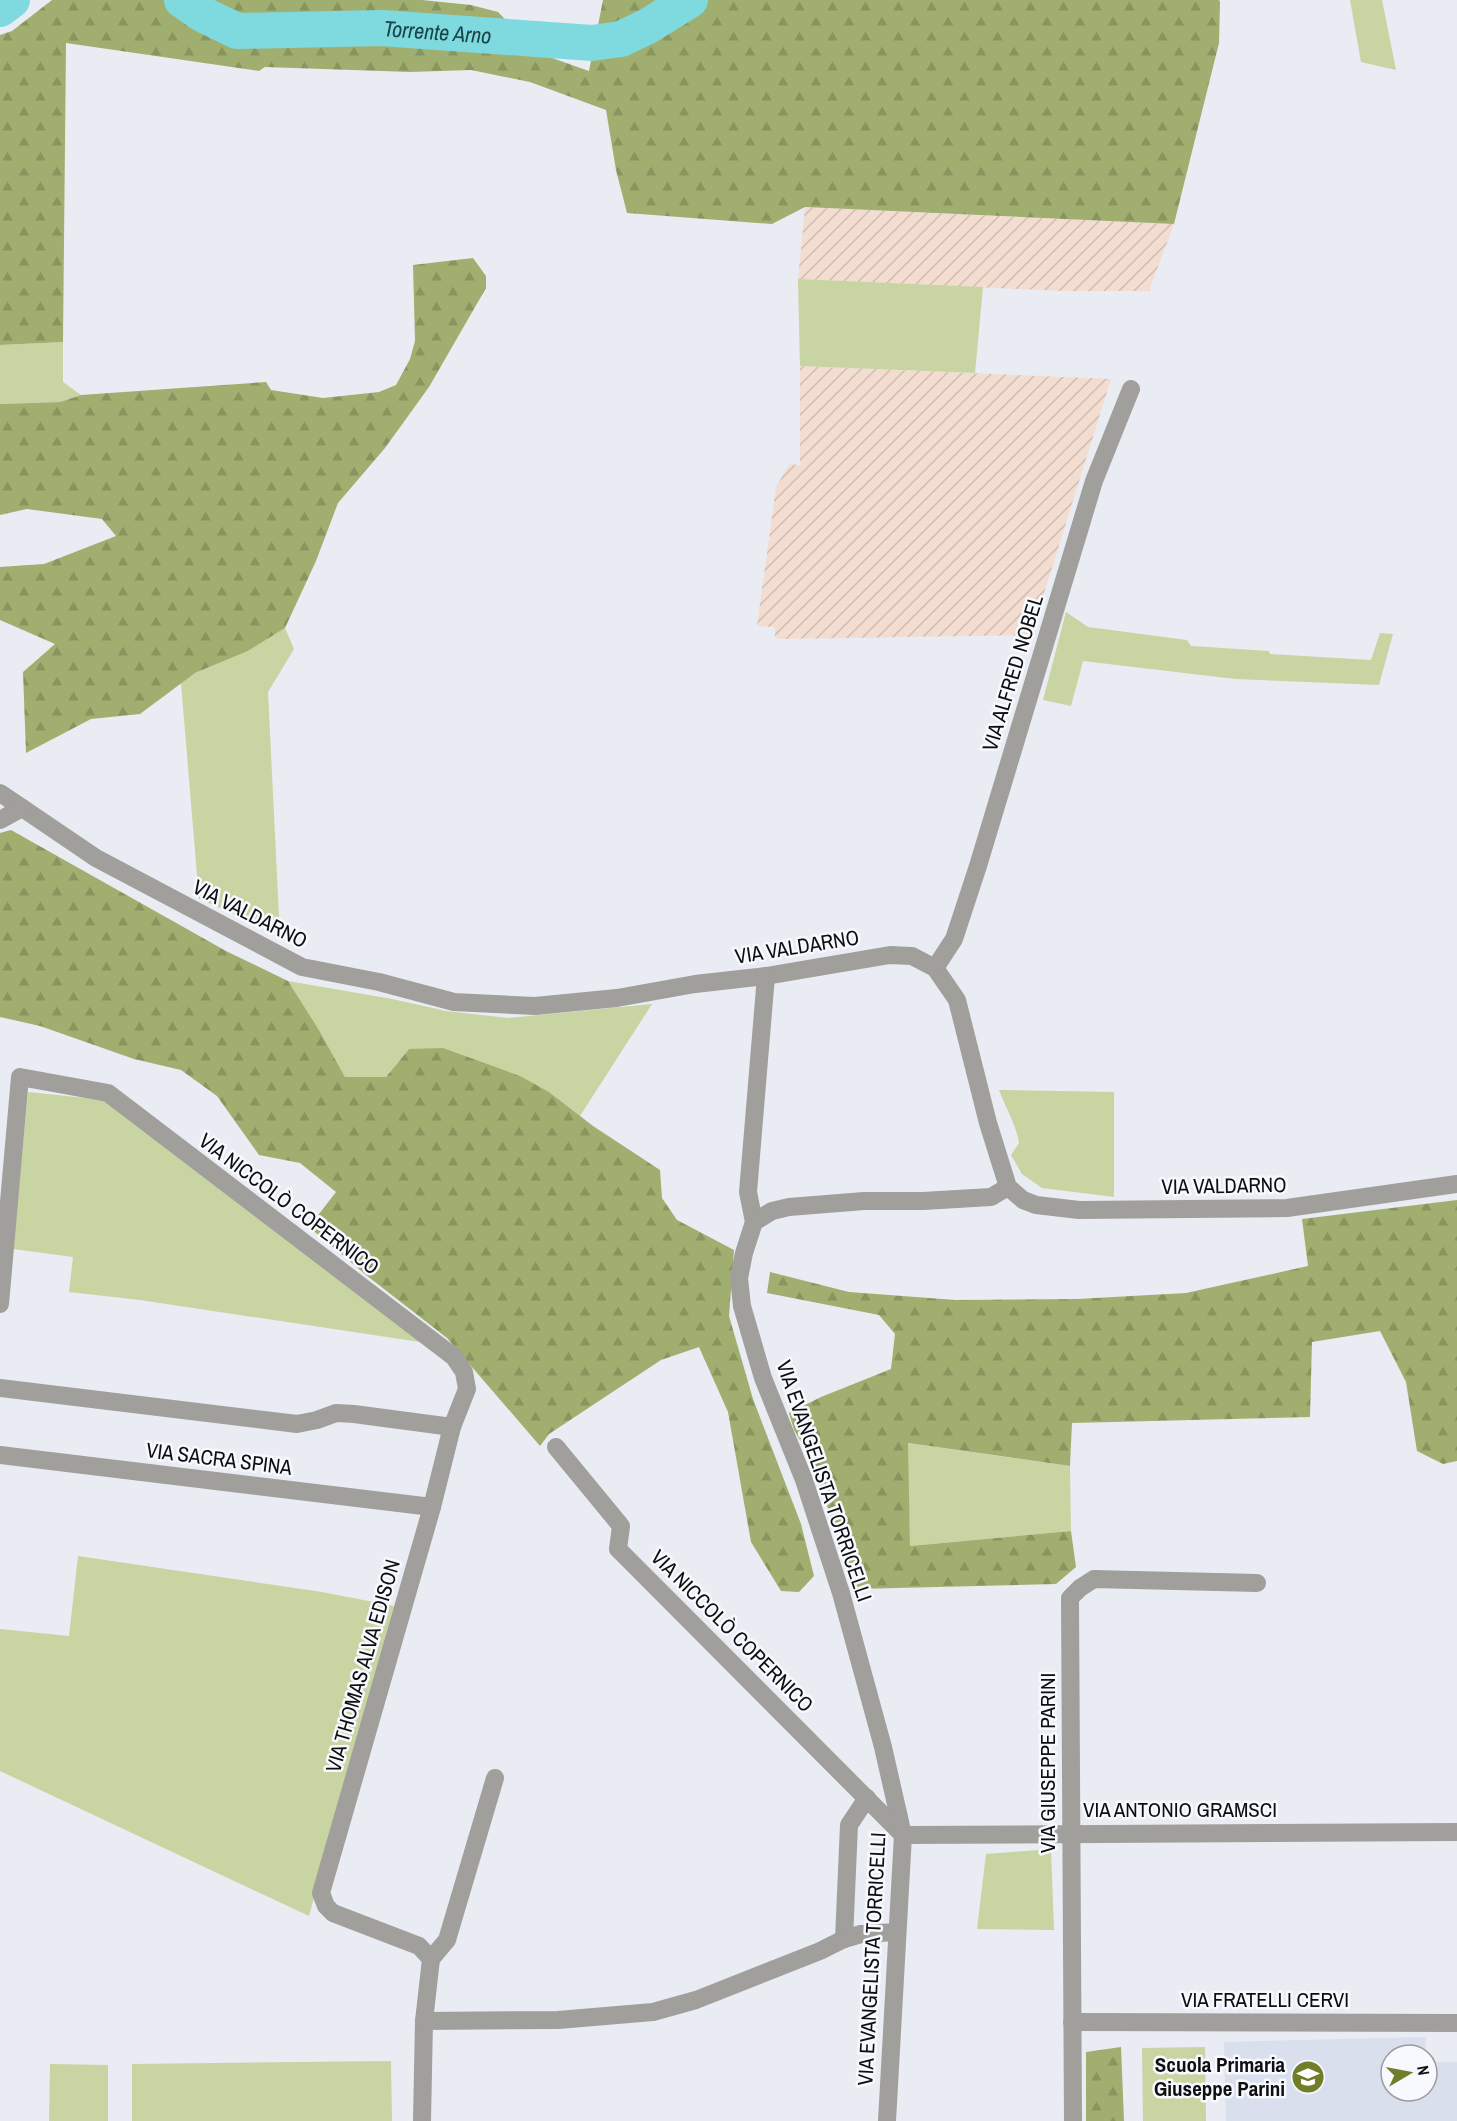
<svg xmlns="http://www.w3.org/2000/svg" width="1457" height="2121" font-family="'Archivo Narrow',sans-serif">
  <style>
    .industrial { fill: url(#industrial-furrows) }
    .built { fill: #d9dfec }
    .green { fill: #c8d4a2 }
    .forest { fill: url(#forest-firs) }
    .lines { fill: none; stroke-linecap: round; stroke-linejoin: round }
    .river { stroke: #7fdae0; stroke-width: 36 }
    .minor { stroke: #a09f9c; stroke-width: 18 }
    .labels { text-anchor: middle; stroke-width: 5; stroke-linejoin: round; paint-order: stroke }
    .street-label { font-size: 21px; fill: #0d0e10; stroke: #f7f9fe }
    .poi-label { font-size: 21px; font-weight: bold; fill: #0d0e10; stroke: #f7f9fe; text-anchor: end }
    .water-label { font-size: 22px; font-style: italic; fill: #194447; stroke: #f7f9fe }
  </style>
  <defs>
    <pattern id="industrial-furrows" width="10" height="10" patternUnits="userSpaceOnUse" patternTransform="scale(1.5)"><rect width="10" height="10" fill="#f3ddd0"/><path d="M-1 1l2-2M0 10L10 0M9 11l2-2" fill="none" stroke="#cfbcb2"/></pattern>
    <pattern id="forest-firs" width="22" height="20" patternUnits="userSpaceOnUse" patternTransform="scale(1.5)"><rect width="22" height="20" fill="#a0af6f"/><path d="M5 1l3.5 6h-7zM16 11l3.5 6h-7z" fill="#89955f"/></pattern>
  </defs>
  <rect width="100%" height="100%" fill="#e9ecf2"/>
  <!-- industrial -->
  <g class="industrial">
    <polygon points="805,207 1174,224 1149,291 1063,291 798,279"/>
    <polygon points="800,366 1111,379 1031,635 782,639 775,638 775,627 757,626 776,487 790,463 800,466"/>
  </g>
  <!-- built -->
  <polygon class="built" points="1426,2037 1425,2055 1391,2055 1391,2091 1427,2091 1427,2062 1457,2062 1457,2121 1226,2121 1224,2042"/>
  <!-- green -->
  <g class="green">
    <polygon points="1350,0 1382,0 1396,70 1361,62"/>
    <polygon points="798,279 983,287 975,373 800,366"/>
    <polygon points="63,342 63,382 81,395 60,402 0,404 0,345"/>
    <polygon points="1066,612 1088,627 1187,640 1191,646 1269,651 1270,654 1371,660 1380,633 1393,634 1379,685 1235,679 1083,661 1071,706 1043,700"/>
    <polygon points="285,628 294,649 268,692 279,917 275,931 199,899 181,683 195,673 248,651"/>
    <polygon points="288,981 392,999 446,1011 508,1018 652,1004 580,1116 549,1092 409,1049 386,1077 345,1077 319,1030"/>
    <path d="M999 1090 1114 1092V1197L1042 1188 1022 1174 1011 1155 1019 1143C1016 1124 1006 1109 999 1090Z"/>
    <polygon points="28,1092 105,1100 420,1342 140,1300 69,1292 73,1257 13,1249"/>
    <polygon points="907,1443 1070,1466 1071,1531 910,1546"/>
    <polygon points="78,1556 322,1592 394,1606 309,1916 0,1771 0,1629 69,1636"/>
    <polygon points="1051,1849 1054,1930 977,1929 986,1854"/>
    <polygon points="1205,2047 1206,2121 1143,2121 1142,2048"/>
    <polygon points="391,2061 392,2121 132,2121 132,2064"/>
    <polygon points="50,2064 108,2065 108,2121 49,2121"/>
  </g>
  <!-- forest -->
  <g class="forest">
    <polygon points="52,0 422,0 471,5 498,12 538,53 589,71 603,0 1219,0 1220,2 1219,43 1174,224 805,207 772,224 627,213 616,170 606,110 530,82 471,70 410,72 265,67 259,71 66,43 63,342 0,345 0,35 12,31"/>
    <polygon points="473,258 486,276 486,288 429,387 385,448 338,503 316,561 285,628 248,651 195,673 140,714 91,719 26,753 23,672 55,644 0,620 0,567 44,564 116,536 102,519 27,509 0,515 0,404 60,402 81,395 266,382 271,390 323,398 379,392 396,385 410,359 415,341 413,265"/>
    <polygon points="11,830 226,951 288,981 319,1030 345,1077 386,1077 409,1049 443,1048 520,1076 549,1092 593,1126 660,1170 662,1198 677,1220 734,1250 729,1316 753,1399 801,1524 814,1576 799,1592 781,1591 751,1542 728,1412 699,1347 661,1360 549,1434 540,1446 447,1338 366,1275 309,1227 336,1192 300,1163 259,1155 217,1096 181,1070 134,1059 40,1026 0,1017 0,833"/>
    <polygon points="1457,1200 1457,1461 1443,1464 1417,1451 1406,1382 1380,1331 1312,1342 1310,1417 1072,1423 1070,1466 908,1443 910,1546 1071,1531 1076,1567 1056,1584 856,1589 810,1457 794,1430 789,1413 821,1397 891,1369 895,1334 879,1315 767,1293 770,1272 849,1292 956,1300 1077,1299 1186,1293 1308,1266 1302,1219"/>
    <polygon points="1121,2047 1124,2121 1086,2121 1086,2052"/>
  </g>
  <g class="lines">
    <!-- river -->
    <g class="river">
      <path id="s1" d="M182 0 202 14 237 31 382 28 592 43 621 39 648 26 690 0"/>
      <polyline points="0,9 12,0"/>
    </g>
    <!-- minor -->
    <g class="minor">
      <polyline points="0,793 96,858 302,967 379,982 454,1002 535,1006 617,998 695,984 766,976 890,955 912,956 935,968 957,1000 988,1123 1008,1187 1023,1200 1036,1205 1079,1210 1287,1208 1457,1184"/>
      <polyline points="0,820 22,808"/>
      <polyline points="935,968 954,939 978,866 1094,481 1131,389"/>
      <polyline points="754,1222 748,1192 766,976"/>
      <polyline points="0,1304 20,1077 108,1093 454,1357 464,1372 467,1389 452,1427 432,1507 321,1893 326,1906 333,1913 419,1946 431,1959 424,2021 422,2121"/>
      <polyline points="0,1388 297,1424 317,1420 336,1413 354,1414 452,1427"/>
      <polyline points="556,1447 621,1526 618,1549 903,1835"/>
      <polyline points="0,1455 432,1507"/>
      <polyline points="903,1835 1457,1832"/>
      <polyline points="844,1939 849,1825 867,1798"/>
      <polyline points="431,1959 447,1940 495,1778"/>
      <polyline points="424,2021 558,2020 653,2012 696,2000 820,1951 844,1939 861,1934 897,1932"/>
      <polyline points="1072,2022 1457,2023"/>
      <polyline points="887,2121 903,1835 883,1747 841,1593 804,1480 763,1378 742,1306 739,1278 744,1253 754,1222 772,1211 789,1207 864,1201 923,1201 991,1197 1008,1187"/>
      <polyline points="1073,2121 1070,1598 1080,1588 1094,1579 1257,1583"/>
    </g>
  </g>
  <!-- icons -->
  <defs>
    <symbol id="school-disc" viewBox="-11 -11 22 22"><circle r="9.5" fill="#717d29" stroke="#f7f9fe"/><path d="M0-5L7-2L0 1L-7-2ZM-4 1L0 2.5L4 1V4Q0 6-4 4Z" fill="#fff"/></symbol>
  </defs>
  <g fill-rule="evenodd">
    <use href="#school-disc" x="1289" y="2058" width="38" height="38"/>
  </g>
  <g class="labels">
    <!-- street labels -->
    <g class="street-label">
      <text transform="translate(1013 673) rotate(-73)" y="7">VIA ALFRED NOBEL</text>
      <text transform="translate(250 914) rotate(27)" y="7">VIA VALDARNO</text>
      <text transform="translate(797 947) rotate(-9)" y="7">VIA VALDARNO</text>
      <text transform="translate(1224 1186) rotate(-1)" y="7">VIA VALDARNO</text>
      <text transform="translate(289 1204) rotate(37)" y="7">VIA NICCOLÒ COPERNICO</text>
      <text transform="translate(219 1459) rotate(7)" y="7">VIA SACRA SPINA</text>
      <text transform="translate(824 1481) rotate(71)" y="7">VIA EVANGELISTA TORRICELLI</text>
      <text transform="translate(732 1631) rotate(45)" y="7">VIA NICCOLÒ COPERNICO</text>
      <text transform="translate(363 1666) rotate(-74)" y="7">VIA THOMAS ALVA EDISON</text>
      <text transform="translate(1048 1763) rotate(-90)" y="7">VIA GIUSEPPE PARINI</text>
      <text x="1180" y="1817">VIA ANTONIO GRAMSCI</text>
      <text transform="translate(872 1959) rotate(-87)" y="7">VIA EVANGELISTA TORRICELLI</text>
      <text x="1265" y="2007">VIA FRATELLI CERVI</text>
    </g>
    <!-- poi labels -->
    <g class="poi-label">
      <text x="1285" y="2072">Scuola Primaria<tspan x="1285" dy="24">Giuseppe Parini</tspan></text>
    </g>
    <!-- water labels -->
    <g class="water-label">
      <text dy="8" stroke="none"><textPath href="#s1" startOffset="264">Torrente Arno</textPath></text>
    </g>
  </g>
  <!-- north arrow -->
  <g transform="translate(1409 2073) rotate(80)"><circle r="28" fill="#f7f9fe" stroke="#999b9f" stroke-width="1.5"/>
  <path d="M0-4.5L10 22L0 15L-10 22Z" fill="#717d29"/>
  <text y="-9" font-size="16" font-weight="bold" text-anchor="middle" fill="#0d0e10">N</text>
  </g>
</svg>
